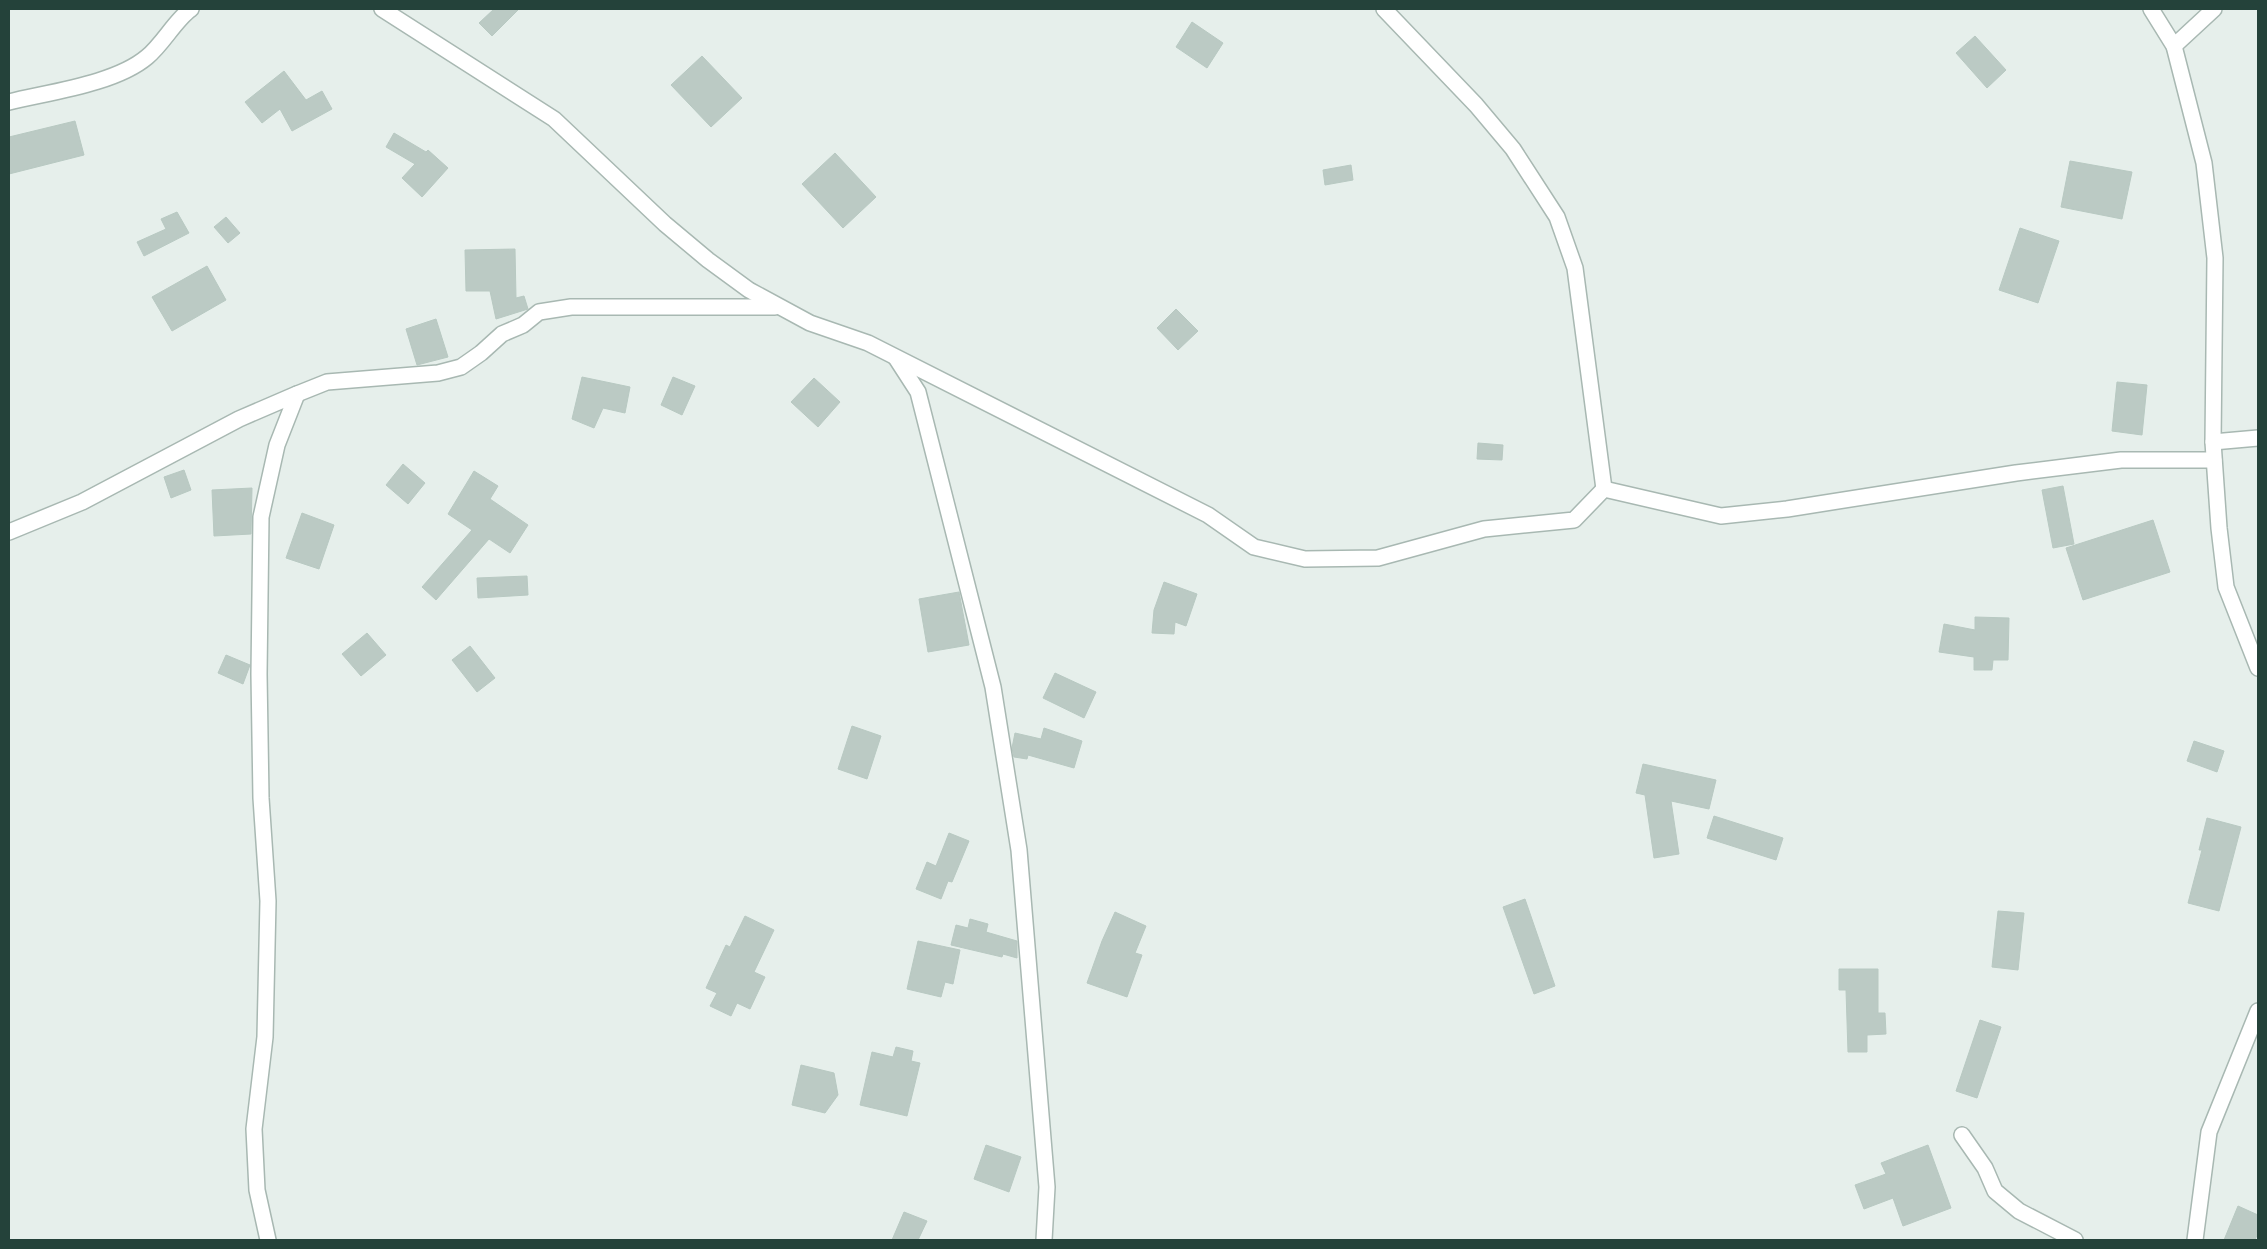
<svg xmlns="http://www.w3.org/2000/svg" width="2267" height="1249" font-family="Jost,sans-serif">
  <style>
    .building { fill: #bbcac4; stroke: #b8c9c2 }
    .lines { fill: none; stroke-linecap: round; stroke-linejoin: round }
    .street-casing { stroke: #a8b8b2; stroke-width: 18 }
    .street { stroke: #fff; stroke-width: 15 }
  </style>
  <rect width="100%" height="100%" fill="#e6efeb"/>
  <!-- building -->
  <g class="building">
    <polygon points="494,9 519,9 492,36 479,23"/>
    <polygon points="1192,22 1223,43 1207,68 1176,47"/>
    <polygon points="1975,36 2006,70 1987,88 1956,53"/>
    <polygon points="702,56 742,98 711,127 671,85"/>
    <polygon points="284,71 306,100 322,91 332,109 292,131 280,109 262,123 245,102"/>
    <polygon points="75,121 84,155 9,174 9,137"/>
    <polygon points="394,133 426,152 428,150 448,168 422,197 402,178 415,164 386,147"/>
    <polygon points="835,153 876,197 843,228 802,184"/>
    <polygon points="2070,161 2132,172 2122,219 2061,207"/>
    <polygon points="1351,165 1353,180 1325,185 1323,170"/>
    <polygon points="177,212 189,233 144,256 137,242 166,229 161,219"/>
    <polygon points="226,217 240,233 228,243 214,227"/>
    <polygon points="2020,228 2059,241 2038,303 1999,290"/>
    <polygon points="515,249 516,298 524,296 528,309 496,319 490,291 466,291 465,250"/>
    <polygon points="207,266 226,300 172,331 152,297"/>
    <polygon points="1176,309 1198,331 1178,350 1157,328"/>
    <polygon points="436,319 448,357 417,365 406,329"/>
    <polygon points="582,377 630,387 625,413 603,408 594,428 572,419"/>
    <polygon points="673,377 695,386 682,415 661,405"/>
    <polygon points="814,378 840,402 818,427 791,402"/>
    <polygon points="2117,382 2147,385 2142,435 2112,431"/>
    <polygon points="1478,443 1503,445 1502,460 1477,459"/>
    <polygon points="403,464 425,483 408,504 386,485"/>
    <polygon points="184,470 191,490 171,498 164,477"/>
    <polygon points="474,471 498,486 490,499 528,525 510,553 489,539 436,600 422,587 472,530 448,514"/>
    <polygon points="2063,486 2074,544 2053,548 2042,490"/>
    <polygon points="252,488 251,534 214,536 212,490"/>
    <polygon points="302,513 334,525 319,569 286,558"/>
    <polygon points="2153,520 2170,572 2083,600 2066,548"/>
    <polygon points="527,576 528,595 478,598 477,578"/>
    <polygon points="1164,582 1197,594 1186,626 1175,622 1174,634 1152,633 1154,610"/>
    <polygon points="959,592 969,645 928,652 919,599"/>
    <polygon points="1975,617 2009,618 2008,660 1993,660 1992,670 1974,670 1974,657 1939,652 1944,624 1975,630"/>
    <polygon points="367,633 386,655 361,676 342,654"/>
    <polygon points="470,646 495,678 477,692 452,660"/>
    <polygon points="226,655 250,665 243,684 218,673"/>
    <polygon points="1055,673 1096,692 1084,718 1043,698"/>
    <polygon points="852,726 881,736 867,779 838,769"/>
    <polygon points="1044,728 1082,741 1074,768 1028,755 1027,759 1014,757 1012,748 1015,733 1041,739"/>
    <polygon points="2194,741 2224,751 2217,772 2187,761"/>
    <polygon points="1643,764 1716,780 1709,809 1671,801 1679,854 1654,858 1645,795 1636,793"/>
    <polygon points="1714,816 1783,838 1776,860 1707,838"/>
    <polygon points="2207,818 2241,827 2219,911 2188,903 2202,850 2199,850"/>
    <polygon points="949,833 969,841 952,882 948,881 941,899 916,889 927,862 936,866"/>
    <polygon points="1525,899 1555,986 1534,994 1503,907"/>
    <polygon points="1998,911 2024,913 2018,970 1992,967"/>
    <polygon points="1115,912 1146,926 1135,953 1142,955 1127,997 1087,983 1102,941"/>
    <polygon points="745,916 774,930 754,972 765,977 750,1009 737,1003 731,1016 710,1006 717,993 706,988 726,945 730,947"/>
    <polygon points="970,919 988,924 986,932 1017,941 1017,958 1003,954 1002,957 951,945 956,925 968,928"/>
    <polygon points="918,941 960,950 953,984 945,982 941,997 907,989"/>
    <polygon points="1839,969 1878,969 1878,1013 1885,1013 1886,1034 1867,1035 1867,1052 1848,1052 1846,990 1839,990"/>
    <polygon points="1980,1020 2001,1027 1977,1098 1956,1091"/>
    <polygon points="896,1047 913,1051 911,1061 920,1063 907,1116 860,1105 872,1052 893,1057"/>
    <polygon points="801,1065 834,1073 838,1095 825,1113 792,1105"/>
    <polygon points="986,1145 1021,1157 1009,1192 974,1179"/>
    <polygon points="1928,1145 1951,1208 1903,1226 1893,1198 1864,1209 1855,1185 1886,1174 1881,1163"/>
    <polygon points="2238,1206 2258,1215 2258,1233 2255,1240 2224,1240"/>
    <polygon points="904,1212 927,1221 918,1240 892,1240"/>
  </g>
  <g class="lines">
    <defs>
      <g id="street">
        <polyline points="382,9 554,119 665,224 708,260 749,290 810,323 868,343 1208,515 1254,547 1305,559 1378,558 1484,529 1574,520 1604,489 1721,516 1787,509 2016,473 2121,460 2214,460"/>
        <polyline points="1384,9 1476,105 1513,149 1557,217 1575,268 1604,489"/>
        <polyline points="2151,9 2174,46 2204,163 2215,258 2213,442 2219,528 2226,587 2258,668"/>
        <polyline points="2174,46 2214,9"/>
        <path d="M9 102C49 92 115 84 147 57 163 44 176 19 191 9"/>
        <polyline points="896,358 918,392 993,687 1019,850 1047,1187 1044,1240"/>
        <polyline points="2213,442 2258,438"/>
        <polyline points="9,532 82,502 239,419 297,394 327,382 438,373 461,367 481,353 502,334 523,325 539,312 571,307 775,307"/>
        <polyline points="1962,1135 1985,1168 1995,1191 2019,1211 2075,1240"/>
        <polyline points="268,1240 257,1190 254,1129 265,1037 268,901 261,798 259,674 261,517 277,445 297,394"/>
        <polyline points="2195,1240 2209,1132 2258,1011"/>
      </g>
    </defs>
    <!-- street casing -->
    <use href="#street" class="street-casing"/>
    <!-- street -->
    <use href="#street" class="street"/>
  </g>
  <!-- border -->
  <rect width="2267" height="1249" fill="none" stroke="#24423a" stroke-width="20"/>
</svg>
